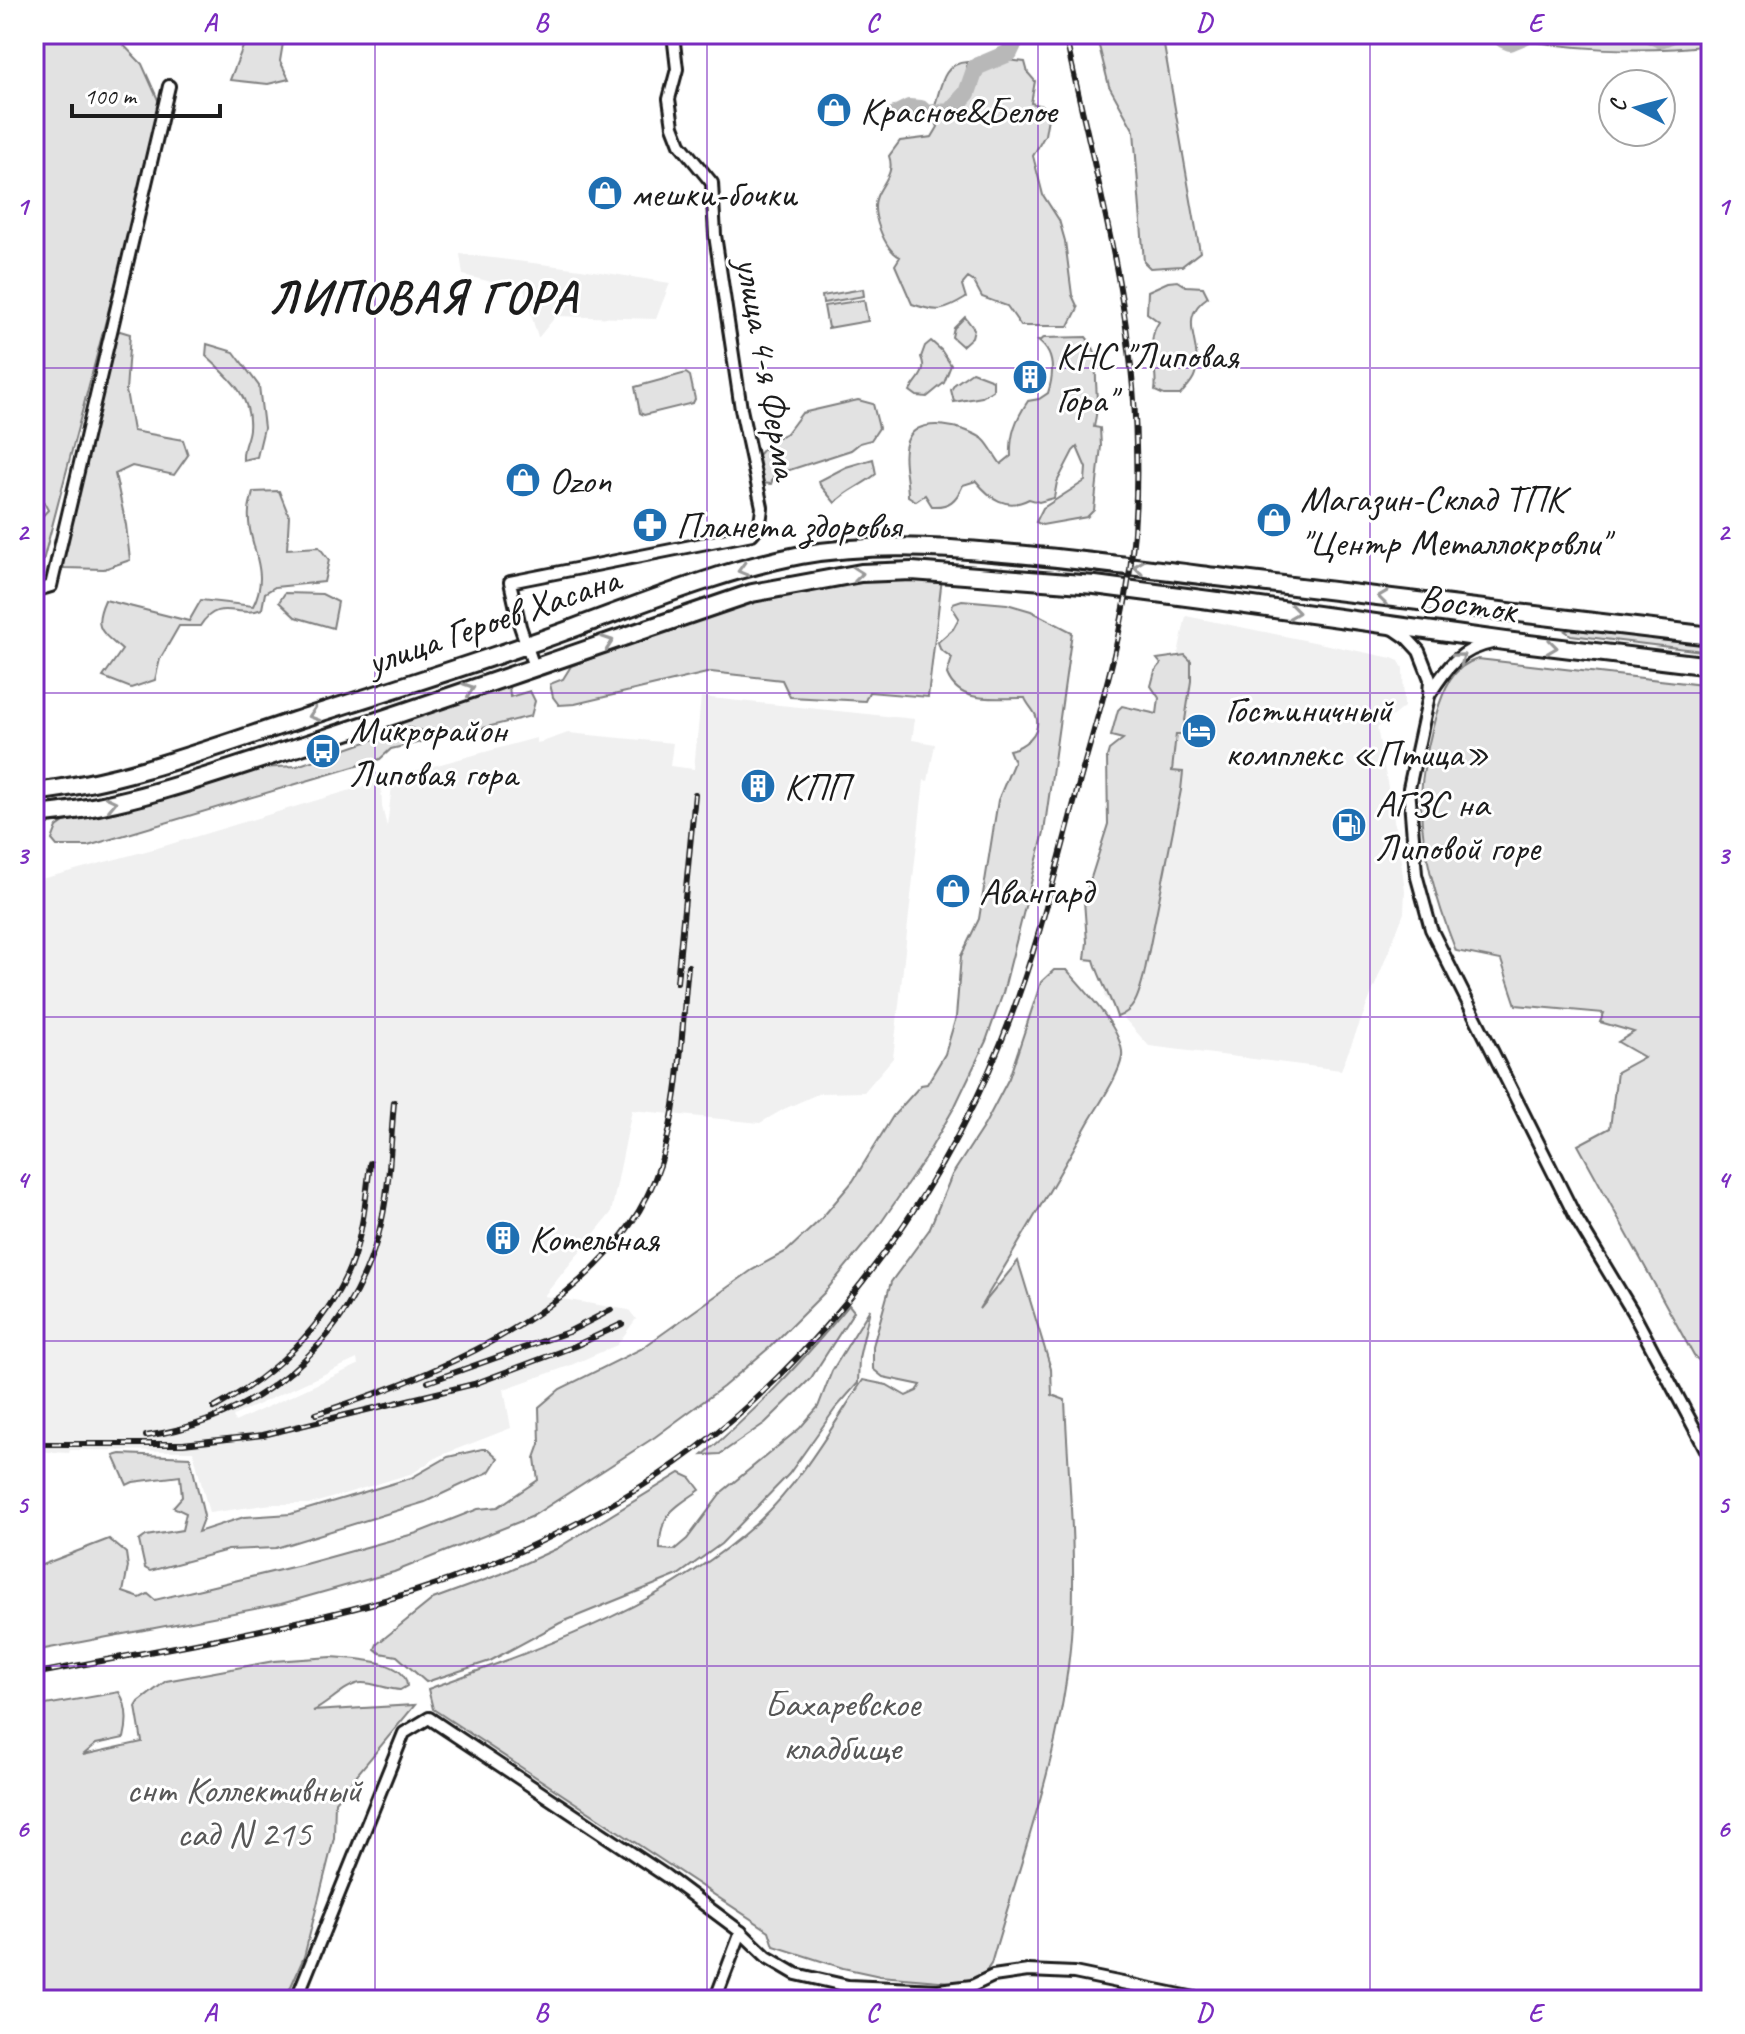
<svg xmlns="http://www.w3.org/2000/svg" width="1745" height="2034" font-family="Caveat,sans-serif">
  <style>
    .built { fill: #f0f0f0; fill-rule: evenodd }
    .green { fill: #e2e2e2; stroke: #7f7f7f; stroke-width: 2 }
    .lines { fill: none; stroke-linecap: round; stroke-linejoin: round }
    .river { stroke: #b8b8b8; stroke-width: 18 }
    .minor-casing { stroke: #1c1c1c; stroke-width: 16 }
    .primary-casing { stroke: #1c1c1c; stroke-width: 22 }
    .trunk-casing { stroke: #1c1c1c; stroke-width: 22 }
    .minor { stroke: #fff; stroke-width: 10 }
    .primary { stroke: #fff; stroke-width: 16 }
    .trunk { stroke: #fff; stroke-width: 16 }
    .rail-casing { stroke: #1c1c1c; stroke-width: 6 }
    .rail { stroke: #fff; stroke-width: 3; stroke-dasharray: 9; stroke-linecap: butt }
    .oneway { stroke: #999 }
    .grid { fill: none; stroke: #7b2cbf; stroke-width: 2; stroke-opacity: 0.55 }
    .labels { text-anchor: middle; stroke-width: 6; stroke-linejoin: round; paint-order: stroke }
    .poi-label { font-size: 38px; fill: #1c1c1c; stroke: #fff; text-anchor: start }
    .street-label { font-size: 38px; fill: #1c1c1c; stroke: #fff }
    .park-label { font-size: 38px; fill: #575757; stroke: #fff }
    .district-label { font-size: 46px; font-weight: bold; letter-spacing: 2px; fill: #1c1c1c; stroke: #fff }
    .neatline { fill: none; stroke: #7b2cbf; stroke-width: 3 }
    .grid-label { font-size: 26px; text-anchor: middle; font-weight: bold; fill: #7b2cbf }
  </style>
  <rect width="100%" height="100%" fill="#fff"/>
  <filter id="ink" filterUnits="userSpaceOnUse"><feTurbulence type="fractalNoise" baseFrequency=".0125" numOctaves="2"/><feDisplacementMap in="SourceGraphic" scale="16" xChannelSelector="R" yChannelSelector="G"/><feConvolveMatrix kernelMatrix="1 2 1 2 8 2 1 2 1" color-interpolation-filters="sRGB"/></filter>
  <g filter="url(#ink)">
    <!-- built -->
    <g class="built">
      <polygon points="460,254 581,269 670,283 656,319 556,316 538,338 524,290 463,275"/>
      <polygon points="1186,616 1392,658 1399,661 1403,668 1404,707 1377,728 1399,847 1405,890 1404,913 1341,1070 1149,1046 1104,996 1116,963 1146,804"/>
      <path d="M701 697 915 719 912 740 935 744 928 781 924 780 893 1058 864 1092 820 1093 784 1109 760 1123 632 1110 611 1213 544 1296 629 1310 636 1319 617 1345 569 1366 504 1389 511 1428 439 1456 413 1473 311 1504H272L209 1513 193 1451 70 1450 69 1453 34 1451V881L161 847 381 781 382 807 387 827 393 777 536 738V743L542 742 568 733 673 743 670 766 694 769ZM357 1359 358 1365 235 1422 233 1416Z"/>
    </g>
    <!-- green -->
    <g class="green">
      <polygon points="34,34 113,34 142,64 159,102 139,194 38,580 34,582 34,525 48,510 34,484 34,355 37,340 34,318"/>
      <polygon points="248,34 302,34 301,39 283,43 280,61 289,79 268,84 230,80"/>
      <polygon points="1096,34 1162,34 1200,252 1182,266 1150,268 1144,262 1134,131 1109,86"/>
      <path d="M1500 34H1711V45C1648 53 1562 51 1500 34Z"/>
      <path d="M1006 60 1025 62 1028 73 1035 81 1031 103 1043 106 1049 112 1045 135 1033 156 1043 195 1059 220 1065 241 1072 295 1078 308 1069 326H1021L1007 306 982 297 974 282 968 278 962 285 966 298C943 312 938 313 912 304L895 265 900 257C884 249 870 212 877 196 883 182 895 173 889 156L900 141 932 137 938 127 932 113C941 94 939 63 967 62V86L973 82 978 73Z"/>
      <path d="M1178 281 1186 286 1203 287 1208 297C1175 319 1204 344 1195 374 1193 382 1185 389 1180 395H1164L1155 391C1159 367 1144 343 1159 322L1147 313 1148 291 1168 282Z"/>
      <polygon points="863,289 864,296 823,303 822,296"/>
      <polygon points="864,300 868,321 828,328 824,306"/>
      <polygon points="965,317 974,329 972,337 962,346 952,337 954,328"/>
      <polygon points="120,331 130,334 126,391 133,431 183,440 188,455 174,475 132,466 115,474 126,525 130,560 104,569 64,568 61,556 114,334"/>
      <path d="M1086 337C1100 354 1095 362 1096 381 1097 400 1098 408 1094 427L1100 428 1101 446 1094 510 1087 517 1042 525 1036 522 1043 508 1085 481 1086 468 1077 447 1073 451 1057 482 1054 498 1039 502 1029 499C1006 511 990 498 976 481L963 485C956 501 949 507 932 506L925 495 916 501 908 496C908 479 900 454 908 439 920 415 966 427 983 439 990 445 995 457 1001 464L1011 456C1010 434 1016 419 1028 401L1039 399 1048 393C1054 374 1055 353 1038 341L1044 338Z"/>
      <path d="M931 341 941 350 951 365 944 383 927 397 917 396 910 391C917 378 928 373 921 357L925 346Z"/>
      <path d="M207 344 234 352 259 386 264 428 257 457 243 460C242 447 248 440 249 429 252 395 228 377 206 356Z"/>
      <polygon points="972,372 993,380 993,390 982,397 954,402 951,390 955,384"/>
      <polygon points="686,373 690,376 695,399 693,403 644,415 640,413 635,387"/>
      <polygon points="858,400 873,404 879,428 871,440 860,443 851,450 774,475 771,484 761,483 757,456 770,441 787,433 802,413"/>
      <path d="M873 459 876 474C862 486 847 490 835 503L820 485 819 481 846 467Z"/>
      <path d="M279 491 289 516 287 549 319 547 329 560 324 582 275 587 265 593 262 609C237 619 219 596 200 626H179L160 659 155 680 131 688 103 677 122 650C102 632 92 629 105 600L189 621 201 600 253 606C272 570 246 544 249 511 249 505 252 498 253 492Z"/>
      <path d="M942 578 928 697 869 692 865 701 790 697 782 680 711 672 575 704 559 705 553 697 550 684 563 679 571 666C662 632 752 595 849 583 880 579 911 579 942 578Z"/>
      <polygon points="285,593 322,594 338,602 333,628 295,617 279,602"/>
      <path d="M962 600 1007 604 1031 611 1072 632 1044 832 1003 993 986 1041 955 1106 924 1160 876 1230 824 1293 770 1347 723 1387 655 1437 531 1517 394 1572 281 1604 34 1651V1568L109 1539 126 1553 128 1567 123 1592 140 1598 148 1594 155 1600 305 1564 417 1533 478 1509 498 1507 538 1480 535 1458 540 1444 539 1407 560 1389 641 1349 752 1270 787 1251 821 1219 853 1181 893 1116 921 1085 927 1084 945 1054 956 1017 961 956 979 919 998 800 1014 762 1009 750C1024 747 1042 733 1036 716 1033 709 1027 704 1025 698 997 697 960 706 947 674L952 658 940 649 938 642 953 629 959 618 952 607 953 603Z"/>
      <polygon points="1572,628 1711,643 1711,652 1571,635 1565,631"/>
      <path d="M1185 655 1191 661V681L1183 734H1176L1172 771 1183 772 1181 790 1144 975C1139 993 1136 1011 1117 1017 1111 997 1100 981 1094 960L1085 959 1087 942 1084 900 1108 824 1107 757 1109 750 1123 739 1111 736 1118 710 1122 706 1157 714 1159 698 1151 686 1155 671 1161 664 1157 659Z"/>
      <path d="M1478 659 1711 686V1371L1694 1356 1578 1145 1610 1128 1617 1072 1644 1057 1618 1042 1634 1032 1600 1022 1604 1013 1516 1005 1501 960 1456 951C1439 908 1422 853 1421 807 1420 777 1428 744 1436 715 1443 691 1452 666 1478 659Z"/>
      <polygon points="509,684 510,697 530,691 535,701 531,716 447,737 389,723"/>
      <polygon points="378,738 421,742 391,749 380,759 88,846 57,846 52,840 57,827 64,822 162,797 258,768 297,766"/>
      <path d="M1054 970H1067C1083 988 1125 1032 1122 1057 1119 1076 1098 1106 1088 1123 1053 1186 1016 1248 979 1309L1018 1261 1051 1369 1052 1395 1065 1400C1068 1472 1076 1547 1072 1620 1067 1737 1023 1852 991 1964L982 1977 972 1981 951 1982 880 1976 843 1968 774 1946 769 1931 433 1709 428 1689C544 1647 666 1606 758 1522 801 1482 831 1428 863 1380L887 1385 906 1396 917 1391 921 1385 883 1377 873 1369V1346L891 1282 929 1230 952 1175 985 1124 1009 1078 1041 982Z"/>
      <path d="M849 1305 854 1311 811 1378 765 1423 720 1454 703 1455C758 1410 804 1359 849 1305Z"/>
      <path d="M870 1309 859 1358 858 1383 835 1409 789 1474 721 1544 678 1575 560 1623 490 1661 426 1682 397 1656 380 1653 375 1649 377 1644 433 1599 501 1574 556 1549 680 1473 691 1478 700 1490C674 1508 659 1514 660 1549L674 1550 687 1539 723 1491 800 1428 818 1407 832 1371Z"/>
      <polygon points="482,1449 488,1449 498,1458 489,1472 425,1502 276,1548 228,1550 150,1571 145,1568 139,1541 146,1536 182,1530 186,1513 173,1507 182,1497 180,1476 133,1482 127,1485 114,1456 121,1454 190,1457 204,1516 198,1532 244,1517 291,1514 411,1478 448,1457"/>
      <path d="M332 1657C353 1659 406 1659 407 1686L400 1690C387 1689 374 1683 362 1683 347 1683 326 1706 313 1711L415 1705 335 1801 334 1838 304 1957 285 2000H34V1707L119 1692C128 1706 128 1722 124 1738L96 1744 83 1755 142 1742 136 1707 139 1702 166 1681 274 1661Z"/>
    </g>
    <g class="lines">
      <!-- river -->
      <g class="river">
        <polyline points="1501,34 1503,39 1510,42 1529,34"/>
        <polyline points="1649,34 1660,39 1673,34"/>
        <polyline points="897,114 909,108 921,109 925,114 950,112 967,93 976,67 1009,53 1018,34"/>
      </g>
      <defs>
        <g id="minor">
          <polyline points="34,591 51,586 169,86"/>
          <polyline points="1391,627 1407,638 1419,651 1430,679 1429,696 1409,788 1416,874 1431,929 1576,1218 1632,1311 1711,1459"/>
          <path d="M534 667 520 626 510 582 752 534C760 526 761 519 762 507L741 409 715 235 712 183 680 144 673 126 669 99 677 69 673 34"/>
          <path d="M1430 694C1446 668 1460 649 1492 643"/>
          <polyline points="296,2000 404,1733 429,1718 666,1876 741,1932 767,1957 796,1974 848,1986 938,1990 972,1986 993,1976 1028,1971 1074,1973 1205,2000"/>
          <polyline points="715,2000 741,1932"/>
        </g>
        <g id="primary">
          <path d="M34 792C123 782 209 749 294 721 387 691 482 662 574 628 648 601 723 570 801 555 869 543 936 547 1003 553 1075 559 1145 568 1217 577"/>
          <path d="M34 815C125 808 212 774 298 747 450 698 601 644 752 593L861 573 912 571 1095 585 1217 601"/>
        </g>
        <g id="trunk">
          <polyline points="1217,577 1711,636"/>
          <polyline points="1217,601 1505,641 1711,666"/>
        </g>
      </defs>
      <!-- minor casing -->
      <use href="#minor" class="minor-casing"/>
      <!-- primary casing -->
      <use href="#primary" class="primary-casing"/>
      <!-- trunk casing -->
      <use href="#trunk" class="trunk-casing"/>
      <!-- minor -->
      <use href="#minor" class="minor"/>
      <!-- primary -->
      <use href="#primary" class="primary"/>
      <!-- trunk -->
      <use href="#trunk" class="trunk"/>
      <defs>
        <g id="rail">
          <polyline points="677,982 695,794"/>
          <polyline points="428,1382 568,1332 611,1310"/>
          <path d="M214 1408C271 1377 325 1328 350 1267 363 1234 366 1198 370 1163"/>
          <path d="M316 1414C442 1374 615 1302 660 1165 681 1102 681 1031 688 966"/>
          <path d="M146 1436C256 1420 348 1345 378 1236 390 1193 390 1146 394 1102"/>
          <polyline points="34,1444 183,1444 263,1435 474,1384 575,1346 622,1324"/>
          <path d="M34 1674C148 1651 265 1633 378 1602 461 1580 543 1544 617 1501 787 1404 930 1221 1002 1040 1036 955 1057 867 1080 780 1093 732 1108 685 1118 637 1132 576 1138 509 1136 446 1134 307 1094 170 1065 34"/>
        </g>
      </defs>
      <!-- rail casing -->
      <use href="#rail" class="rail-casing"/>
      <!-- rail -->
      <use href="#rail" class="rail"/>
    </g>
    <!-- one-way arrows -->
    <defs><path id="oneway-chevron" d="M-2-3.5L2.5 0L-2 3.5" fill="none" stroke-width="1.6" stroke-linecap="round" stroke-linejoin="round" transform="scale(2)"/></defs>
    <g class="oneway">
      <use href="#oneway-chevron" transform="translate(1139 567) rotate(-172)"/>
      <use href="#oneway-chevron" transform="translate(743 570) rotate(164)"/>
      <use href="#oneway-chevron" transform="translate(858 574) rotate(-6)"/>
      <use href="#oneway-chevron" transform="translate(1383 597) rotate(-173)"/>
      <use href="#oneway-chevron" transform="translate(1294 612) rotate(8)"/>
      <use href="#oneway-chevron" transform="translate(608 642) rotate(-19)"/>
      <use href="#oneway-chevron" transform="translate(1552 647) rotate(7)"/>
      <use href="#oneway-chevron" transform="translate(1460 658) rotate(-39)"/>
      <use href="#oneway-chevron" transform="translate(469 689) rotate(-19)"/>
      <use href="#oneway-chevron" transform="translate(314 715) rotate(162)"/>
      <use href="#oneway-chevron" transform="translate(111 803) rotate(-13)"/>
    </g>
  </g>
  <!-- grid -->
  <path class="grid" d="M375 34V2000M707 34V2000M1038 34V2000M1370 34V2000M34 368H1711M34 693H1711M34 1017H1711M34 1341H1711M34 1666H1711"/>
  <!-- icons -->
  <defs>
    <symbol id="shop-disc" viewBox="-11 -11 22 22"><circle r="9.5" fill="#1f6fb2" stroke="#fff"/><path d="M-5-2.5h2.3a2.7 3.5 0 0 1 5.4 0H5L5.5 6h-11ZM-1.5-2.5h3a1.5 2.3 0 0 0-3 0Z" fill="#fff"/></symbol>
    <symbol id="building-disc" viewBox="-11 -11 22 22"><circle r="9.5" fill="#1f6fb2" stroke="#fff"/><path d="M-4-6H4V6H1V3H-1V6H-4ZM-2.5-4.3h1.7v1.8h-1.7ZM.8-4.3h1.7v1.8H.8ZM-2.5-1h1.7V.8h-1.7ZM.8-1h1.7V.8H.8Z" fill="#fff"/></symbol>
    <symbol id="pharmacy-disc" viewBox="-11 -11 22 22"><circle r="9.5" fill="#1f6fb2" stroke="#fff"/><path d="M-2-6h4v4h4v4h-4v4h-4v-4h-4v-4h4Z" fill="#fff"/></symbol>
    <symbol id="hotel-disc" viewBox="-11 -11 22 22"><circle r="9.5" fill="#1f6fb2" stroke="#fff"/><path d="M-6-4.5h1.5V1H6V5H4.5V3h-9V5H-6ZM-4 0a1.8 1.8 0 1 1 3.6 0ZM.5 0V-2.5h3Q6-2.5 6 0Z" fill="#fff"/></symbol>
    <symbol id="bus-disc" viewBox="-11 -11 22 22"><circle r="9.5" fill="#1f6fb2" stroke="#fff"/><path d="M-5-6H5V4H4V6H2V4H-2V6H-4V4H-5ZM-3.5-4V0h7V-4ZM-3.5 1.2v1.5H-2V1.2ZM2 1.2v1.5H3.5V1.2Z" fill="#fff"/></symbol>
    <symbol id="fuel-disc" viewBox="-11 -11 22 22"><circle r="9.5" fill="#1f6fb2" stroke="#fff"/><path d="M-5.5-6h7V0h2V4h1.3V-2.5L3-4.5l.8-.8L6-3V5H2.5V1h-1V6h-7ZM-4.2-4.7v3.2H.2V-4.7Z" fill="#fff"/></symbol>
  </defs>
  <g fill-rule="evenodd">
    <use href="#shop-disc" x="814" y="90" width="40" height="40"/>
    <use href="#shop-disc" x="585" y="173" width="40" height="40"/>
    <use href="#building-disc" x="1010" y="357" width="40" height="40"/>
    <use href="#shop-disc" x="503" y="460" width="40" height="40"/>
    <use href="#shop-disc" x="1254" y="500" width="40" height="40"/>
    <use href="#pharmacy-disc" x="630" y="505" width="40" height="40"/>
    <use href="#hotel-disc" x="1179" y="711" width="40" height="40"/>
    <use href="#bus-disc" x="303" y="731" width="40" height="40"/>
    <use href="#building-disc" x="738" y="766" width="40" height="40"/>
    <use href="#fuel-disc" x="1329" y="805" width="40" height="40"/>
    <use href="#shop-disc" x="933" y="871" width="40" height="40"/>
    <use href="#building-disc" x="483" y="1218" width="40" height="40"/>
  </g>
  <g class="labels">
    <!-- poi labels -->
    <g class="poi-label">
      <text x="860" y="123">Красное&amp;Белое</text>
      <text x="631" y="206">мешки-бочки</text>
      <text x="1056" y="368">КНС "Липовая<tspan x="1056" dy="44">Гора"</tspan></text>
      <text x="549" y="493">Ozon</text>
      <text x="1300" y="511">Магазин-Склад ТПК<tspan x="1300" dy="44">"Центр Металлокровли"</tspan></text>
      <text x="676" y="538">Планета здоровья</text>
      <text x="1225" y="722">Гостиничный<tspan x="1225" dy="44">комплекс «Птица»</tspan></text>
      <text x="349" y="742">Микрорайон<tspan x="349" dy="44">Липовая гора</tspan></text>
      <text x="784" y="799">КПП</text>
      <text x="1375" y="816">АГЗС на<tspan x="1375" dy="44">Липовой горе</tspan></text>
      <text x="979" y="904">Авангард</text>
      <text x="529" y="1251">Котельная</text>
    </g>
    <!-- street labels -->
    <g class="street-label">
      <text transform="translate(768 368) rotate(80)" y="13">улица 4-я Ферма</text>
      <text transform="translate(1468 603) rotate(8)" y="13">Восток</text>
      <text transform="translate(493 620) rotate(-19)" y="13">улица Героев Хасана</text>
    </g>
    <!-- park labels -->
    <g class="park-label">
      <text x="842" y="1716">Бахаревское<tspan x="842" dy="44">кладбище</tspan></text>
      <text x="244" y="1802">снт Коллективный<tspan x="244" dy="44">сад N 215</tspan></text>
    </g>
    <!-- district labels -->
    <g class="district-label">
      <text x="423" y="312">ЛИПОВАЯ ГОРА</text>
    </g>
  </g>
  <!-- margin -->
  <rect width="1745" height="2034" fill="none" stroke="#fff" stroke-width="88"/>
  <!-- north arrow -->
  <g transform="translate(1637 108) rotate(276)"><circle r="38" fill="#ffffff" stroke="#a4a4a4" stroke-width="2"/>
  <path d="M0-6L14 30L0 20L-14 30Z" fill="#1f6fb2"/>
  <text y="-12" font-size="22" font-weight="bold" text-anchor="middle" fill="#1c1c1c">С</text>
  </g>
  <!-- scale -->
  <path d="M72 104v12h148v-12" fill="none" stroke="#1c1c1c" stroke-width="4"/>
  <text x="84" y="104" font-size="24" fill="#1c1c1c" stroke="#ffffff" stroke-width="6" paint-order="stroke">100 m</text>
  <rect x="44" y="44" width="1657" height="1946" class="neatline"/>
  <g class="grid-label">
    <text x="210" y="31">A</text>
    <text x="541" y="31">B</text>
    <text x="872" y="31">C</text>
    <text x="1204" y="31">D</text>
    <text x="1535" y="31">E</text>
    <text x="22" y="215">1</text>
    <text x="1723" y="215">1</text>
    <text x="22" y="540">2</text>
    <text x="1723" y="540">2</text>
    <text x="22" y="864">3</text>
    <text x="1723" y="864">3</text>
    <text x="22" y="1188">4</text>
    <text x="1723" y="1188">4</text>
    <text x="22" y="1513">5</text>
    <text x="1723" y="1513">5</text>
    <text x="22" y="1837">6</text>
    <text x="1723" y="1837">6</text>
    <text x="210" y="2021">A</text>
    <text x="541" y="2021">B</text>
    <text x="872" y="2021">C</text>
    <text x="1204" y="2021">D</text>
    <text x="1535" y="2021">E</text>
  </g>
</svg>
